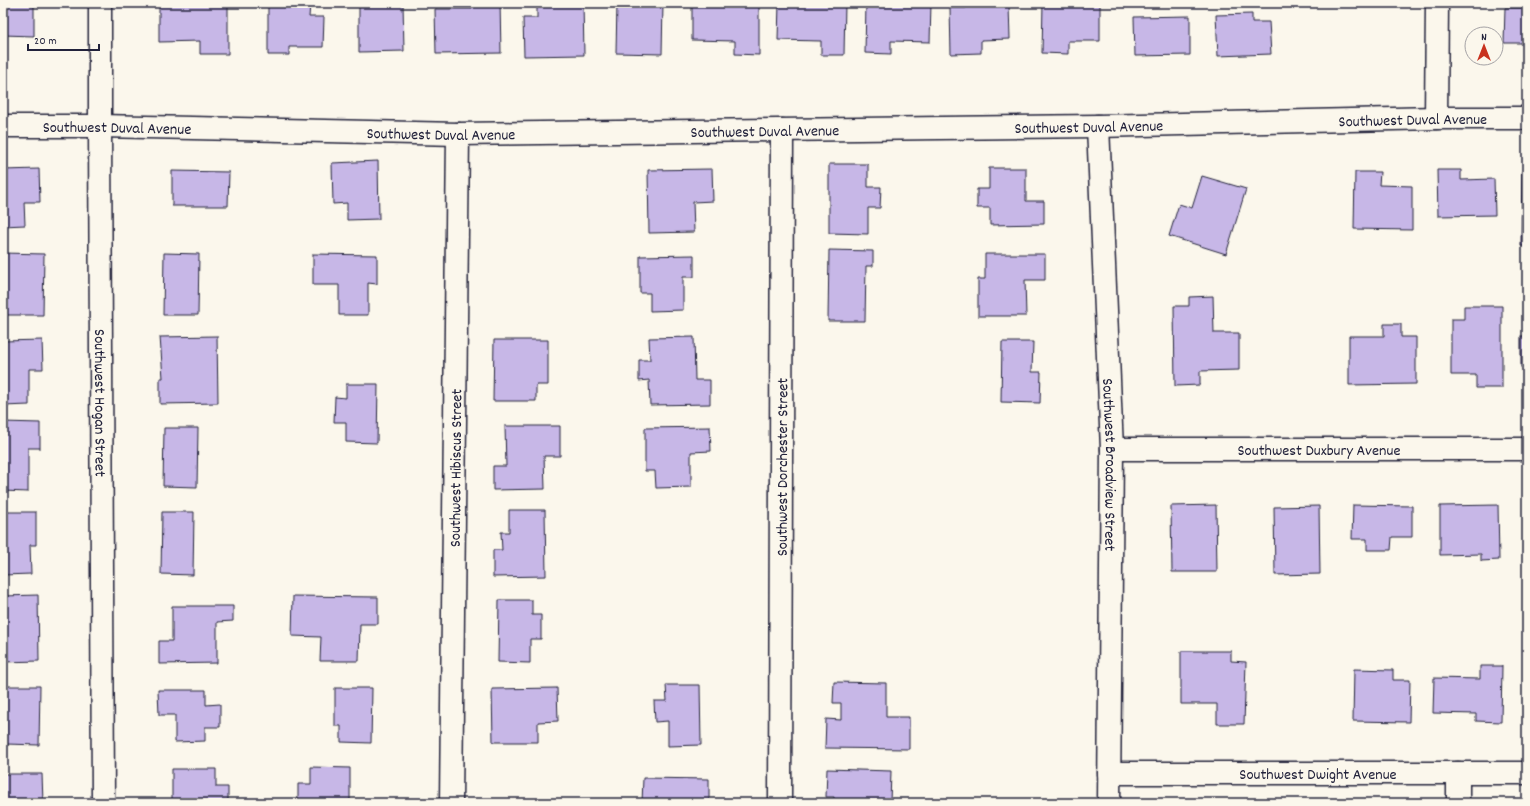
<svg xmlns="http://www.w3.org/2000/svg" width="1530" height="806" font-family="Dekko,sans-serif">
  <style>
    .building { fill: #c7b7e7; stroke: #22223b }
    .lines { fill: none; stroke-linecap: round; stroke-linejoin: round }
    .minor-casing { stroke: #22223b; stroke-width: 25 }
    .minor { stroke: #fbf7ec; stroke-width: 22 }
    .labels { text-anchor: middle; stroke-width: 3; stroke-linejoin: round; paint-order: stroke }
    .street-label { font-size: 16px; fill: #22223b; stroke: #fbf7ec }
  </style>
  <rect width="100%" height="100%" fill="#fbf7ec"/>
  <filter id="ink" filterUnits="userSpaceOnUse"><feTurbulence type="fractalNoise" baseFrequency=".025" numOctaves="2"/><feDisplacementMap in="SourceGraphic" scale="8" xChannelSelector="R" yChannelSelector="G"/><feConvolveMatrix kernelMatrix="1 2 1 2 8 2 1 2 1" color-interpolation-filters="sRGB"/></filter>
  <g filter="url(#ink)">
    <!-- building -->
    <g class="building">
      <polygon points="3,3 34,3 34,36 3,35"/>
      <polygon points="159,3 228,3 228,54 200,54 200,41 159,42"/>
      <polygon points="359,3 403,3 404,51 359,52"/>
      <polygon points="472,3 500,3 501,53 436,54 435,9 472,9"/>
      <polygon points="537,3 583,3 584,55 524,56 523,18 537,18"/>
      <polygon points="617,3 663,3 662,54 616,53"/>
      <polygon points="692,3 759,3 759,55 735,54 735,41 692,40"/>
      <polygon points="779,3 845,3 844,55 821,55 821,41 778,40"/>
      <polygon points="866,3 931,3 930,42 891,41 891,54 865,53"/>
      <polygon points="966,3 991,3 991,7 1009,6 1010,39 981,40 981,53 951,54 950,8 966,8"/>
      <polygon points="1043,3 1100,3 1100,41 1068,41 1068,54 1042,53"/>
      <polygon points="1521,3 1527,3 1527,55 1523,55 1523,43 1504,43 1505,8 1521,8"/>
      <polygon points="268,4 310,4 309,17 324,17 323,47 289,47 289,55 268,55"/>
      <polygon points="1252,14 1252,22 1269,22 1271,54 1218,56 1216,15"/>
      <polygon points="1190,16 1190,55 1135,56 1134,17"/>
      <polygon points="378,161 379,219 347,220 347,203 333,204 332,163"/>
      <polygon points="829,164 868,164 868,187 881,187 880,208 868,208 868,234 829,233"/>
      <polygon points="989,168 1026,168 1026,201 1044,201 1044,224 990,225 990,208 977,208 977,189 989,189"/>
      <polygon points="39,169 40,202 24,202 25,225 3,226 3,170"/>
      <polygon points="712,169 713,201 693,202 694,232 649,233 648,170"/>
      <polygon points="1437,170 1461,170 1461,180 1494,179 1495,215 1438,216"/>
      <polygon points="172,171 229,172 228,206 172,206"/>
      <polygon points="1522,171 1527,172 1527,246 1521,246"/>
      <polygon points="1355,172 1380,172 1379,185 1412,186 1412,230 1354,229"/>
      <polygon points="1202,176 1246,189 1226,254 1169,236 1179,204 1192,208"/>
      <polygon points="829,250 873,251 873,266 866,266 865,321 828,321"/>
      <polygon points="3,253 44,254 43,315 3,315"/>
      <polygon points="164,253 199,254 198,315 163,315"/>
      <polygon points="313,254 377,255 377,284 368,283 368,315 339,315 339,285 313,285"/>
      <polygon points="985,254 1045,254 1045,280 1025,280 1026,316 978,316 978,279 985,279"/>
      <polygon points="694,255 694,277 683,277 683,310 650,311 650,293 640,293 640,256"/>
      <polygon points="1213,296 1214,333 1239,333 1239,370 1200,371 1200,385 1175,386 1174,306 1189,306 1189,297"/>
      <polygon points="1464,306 1502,306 1502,388 1476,388 1476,375 1451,375 1451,319 1464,319"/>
      <polygon points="1384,324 1401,324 1401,337 1416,337 1416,384 1349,385 1349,336 1384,336"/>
      <polygon points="217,336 218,403 160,404 160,378 163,378 160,337"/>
      <rect x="1521" y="336" width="6" height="31"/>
      <polygon points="694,337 695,380 710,380 710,404 650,405 649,380 639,381 639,360 650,360 649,338"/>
      <polygon points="42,340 43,369 29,369 29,405 3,406 3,341"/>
      <polygon points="494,340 548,340 548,385 536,385 536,401 493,401"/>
      <polygon points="1002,342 1033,342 1032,372 1041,372 1040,403 1001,402"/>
      <polygon points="346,384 378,384 377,443 346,442 346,422 334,422 335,397 346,398"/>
      <polygon points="3,422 40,423 40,448 28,448 28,492 3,491"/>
      <polygon points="505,426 560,426 560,456 544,456 545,489 493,490 493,466 506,466"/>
      <polygon points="710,427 711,451 691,452 691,487 656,488 655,471 645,471 645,428"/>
      <polygon points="164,428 198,428 197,487 163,486"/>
      <polygon points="1216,505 1217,572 1172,572 1171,506"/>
      <polygon points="1353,505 1412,506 1412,537 1392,537 1391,550 1367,550 1367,539 1352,539"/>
      <polygon points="1498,505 1499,560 1481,561 1481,554 1440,555 1440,506"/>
      <polygon points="1319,506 1320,574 1275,575 1274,507"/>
      <polygon points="509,510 545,510 546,576 493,577 493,550 502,550 501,532 509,532"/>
      <polygon points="3,512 36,512 36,545 30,545 31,574 3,575"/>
      <polygon points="162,512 194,512 193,575 161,574"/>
      <polygon points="38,595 39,661 3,662 3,596"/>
      <polygon points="293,596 378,597 378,624 360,624 359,661 320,661 321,637 292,636"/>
      <polygon points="499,600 532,600 532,615 541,615 541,639 530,639 530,663 498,662"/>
      <polygon points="172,606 233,606 233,621 217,622 217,663 159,664 159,641 172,641"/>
      <polygon points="1181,651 1231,651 1231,661 1246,662 1244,724 1217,724 1217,704 1181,704"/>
      <polygon points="1480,666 1502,666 1501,722 1476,721 1476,714 1433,713 1434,678 1480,679"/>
      <polygon points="1354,669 1393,670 1393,680 1410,680 1409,722 1353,721"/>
      <polygon points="834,682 886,683 886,717 909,717 909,749 825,748 826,719 841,720 841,703 833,703"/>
      <polygon points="666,685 700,685 701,745 668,746 668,721 655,722 654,701 667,701"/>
      <polygon points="3,686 40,686 39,745 6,744 6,717 3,717"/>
      <polygon points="335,688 372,688 371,743 341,742 341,726 335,726"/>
      <polygon points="557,688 558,721 538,722 538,742 493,742 492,689"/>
      <polygon points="158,690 206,690 206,705 220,704 220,727 205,727 205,741 175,742 175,715 159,715"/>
      <polygon points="311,767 350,768 350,803 298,803 298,784 311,784"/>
      <polygon points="172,769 216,769 216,787 228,787 228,803 172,803"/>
      <polygon points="827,769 891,771 890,803 834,803 834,797 826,797"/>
      <polygon points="3,774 42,774 43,803 3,803"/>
      <polygon points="643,778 709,779 709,803 642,803"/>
    </g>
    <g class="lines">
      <defs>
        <g id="minor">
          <path id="s1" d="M100 3V126L103 803"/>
          <polyline points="1436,118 1437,3"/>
          <path id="s2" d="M3 126H100L458 134 1098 126 1436 118H1527"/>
          <path id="s3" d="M1098 126 1112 449 1109 803"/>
          <path id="s4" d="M1112 449H1527"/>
          <path id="s5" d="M1109 773H1527"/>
          <path id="s6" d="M451 803 458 134"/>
          <path id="s7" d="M780 803 782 130"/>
          <polyline points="1458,803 1458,773"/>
        </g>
      </defs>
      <!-- minor casing -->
      <use href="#minor" class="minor-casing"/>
      <!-- minor -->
      <use href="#minor" class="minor"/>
    </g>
  </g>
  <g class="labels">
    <!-- street labels -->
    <g class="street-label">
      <text dy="6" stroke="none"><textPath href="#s2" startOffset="1410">Southwest Duval Avenue</textPath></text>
      <text dy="6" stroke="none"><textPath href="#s2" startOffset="1086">Southwest Duval Avenue</textPath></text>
      <text dy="6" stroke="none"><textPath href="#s2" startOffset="114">Southwest Duval Avenue</textPath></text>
      <text dy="6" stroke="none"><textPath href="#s2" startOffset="762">Southwest Duval Avenue</textPath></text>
      <text dy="6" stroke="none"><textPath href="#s2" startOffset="438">Southwest Duval Avenue</textPath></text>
      <text dy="6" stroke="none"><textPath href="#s1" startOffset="400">Southwest Hogan Street</textPath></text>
      <text dy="6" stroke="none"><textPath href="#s4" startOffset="207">Southwest Duxbury Avenue</textPath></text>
      <text dy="6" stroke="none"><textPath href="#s3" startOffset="339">Southwest Broadview Street</textPath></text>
      <text dy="6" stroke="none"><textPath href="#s7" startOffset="336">Southwest Dorchester Street</textPath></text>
      <text dy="6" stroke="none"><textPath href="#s6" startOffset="335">Southwest Hibiscus Street</textPath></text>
      <text dy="6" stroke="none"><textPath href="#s5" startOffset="209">Southwest Dwight Avenue</textPath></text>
    </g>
  </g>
  <!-- margin -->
  <rect width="1530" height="806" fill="none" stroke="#fbf7ec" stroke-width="16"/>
  <rect x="8" y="8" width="1514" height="790" fill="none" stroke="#22223b" stroke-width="1.5" filter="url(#ink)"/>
  <!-- north arrow -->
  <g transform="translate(1484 46)"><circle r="19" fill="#fbf7ec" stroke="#a4a2a5"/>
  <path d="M0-3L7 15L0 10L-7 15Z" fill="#c8321e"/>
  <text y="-6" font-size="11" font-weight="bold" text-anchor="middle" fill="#22223b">N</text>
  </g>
  <!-- scale -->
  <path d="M28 44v6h71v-6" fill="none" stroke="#22223b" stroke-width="2"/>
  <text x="34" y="44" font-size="12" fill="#22223b" stroke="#fbf7ec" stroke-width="3" paint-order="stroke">20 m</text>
</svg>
